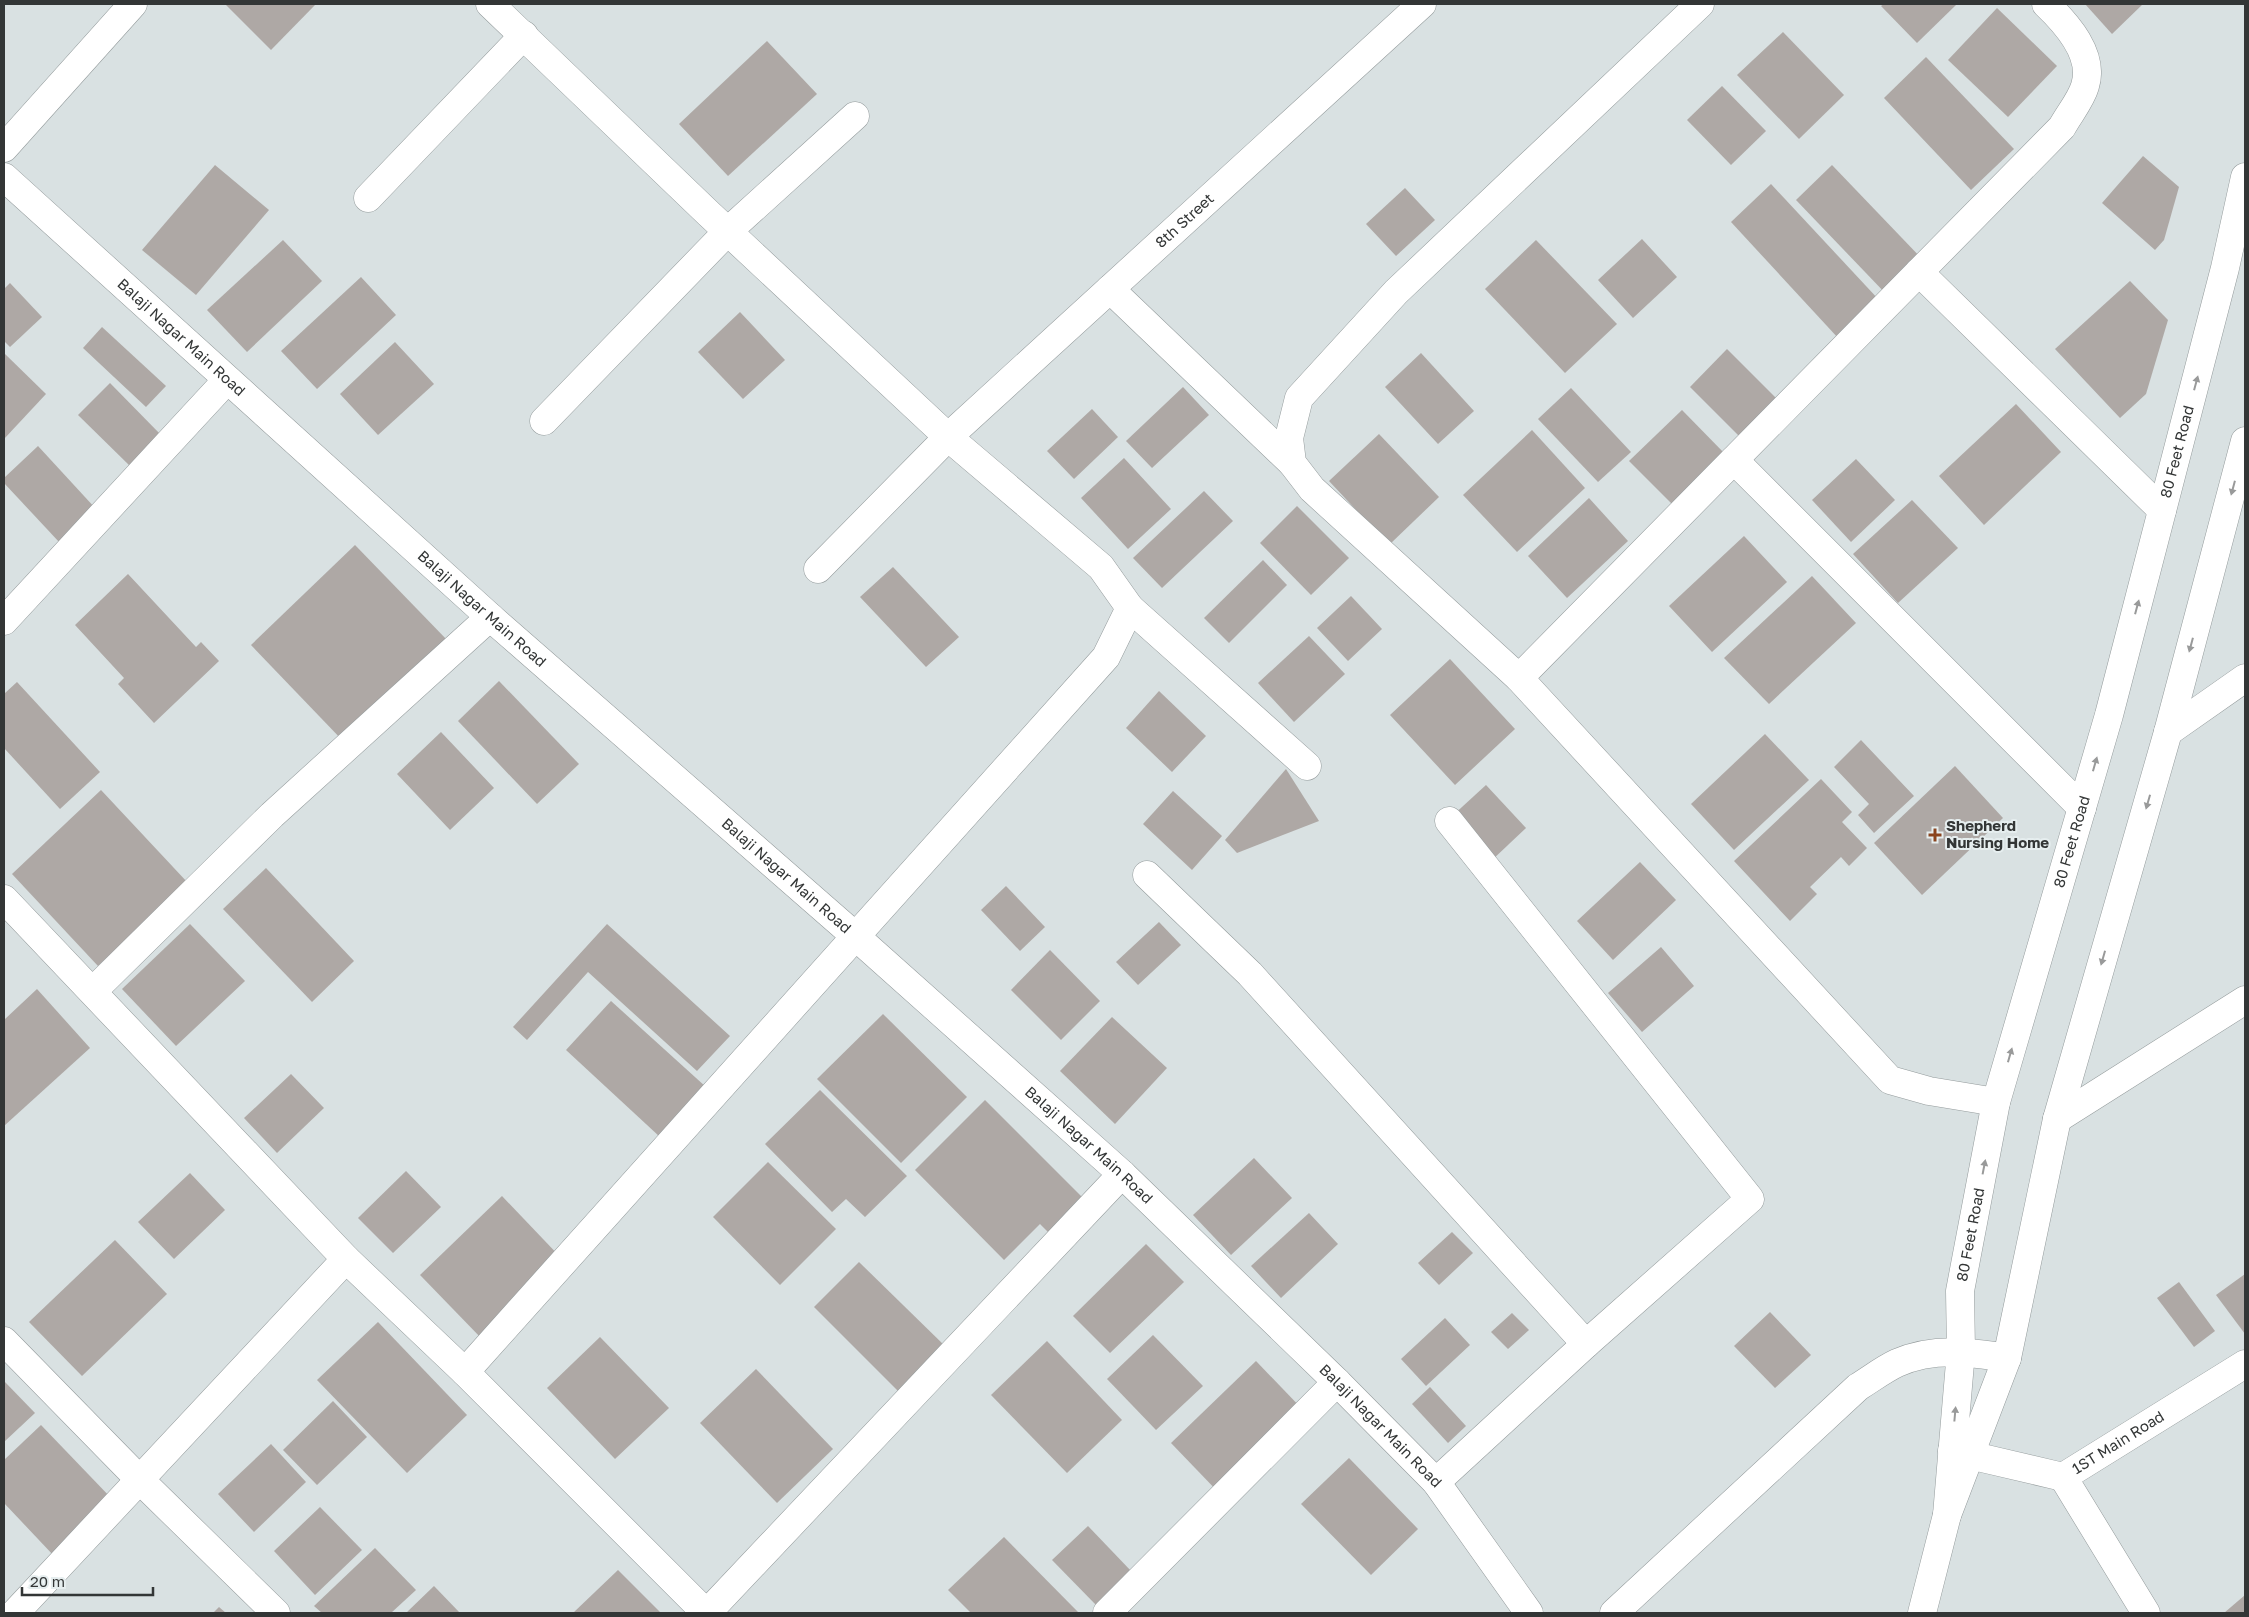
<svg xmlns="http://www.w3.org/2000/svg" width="2249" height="1617" font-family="'Golos Text',sans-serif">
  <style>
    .building { fill: #aea8a5 }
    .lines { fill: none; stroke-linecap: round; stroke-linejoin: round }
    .minor-casing { stroke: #949b9c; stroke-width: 29 }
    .major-casing { stroke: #949b9c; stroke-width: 29 }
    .minor { stroke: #fff; stroke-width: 28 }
    .major { stroke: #fff; stroke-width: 28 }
    .oneway { fill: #999a9a }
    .poi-dot { fill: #8a441e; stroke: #e6eeef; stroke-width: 2 }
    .labels { text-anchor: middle; stroke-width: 4; stroke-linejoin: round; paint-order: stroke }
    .street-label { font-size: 15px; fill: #333636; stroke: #e6eeef }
    .poi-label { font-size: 15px; font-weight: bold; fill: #333636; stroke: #e6eeef; text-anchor: start }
  </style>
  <rect width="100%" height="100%" fill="#d9e1e2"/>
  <!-- building -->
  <g class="building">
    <polygon points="228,4 316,4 271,50 226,5"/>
    <polygon points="1884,4 1957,4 1917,43 1881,6"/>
    <polygon points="2085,4 2143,4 2112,34"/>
    <polygon points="1997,8 2057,66 2008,117 1948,60"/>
    <polygon points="1783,32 1844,95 1799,139 1737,75"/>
    <polygon points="767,41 817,94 728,176 679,124"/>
    <polygon points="1926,57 2014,149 1971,190 1884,98"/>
    <polygon points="1722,86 1766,131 1731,165 1687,120"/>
    <polygon points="2143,156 2179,187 2164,240 2155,250 2102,203"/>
    <polygon points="215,165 269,210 196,295 142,250"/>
    <polygon points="1832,165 1924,261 1888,296 1796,200"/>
    <polygon points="1771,184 1880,301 1839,339 1731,222"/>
    <polygon points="1405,188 1435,220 1396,256 1366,224"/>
    <polygon points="1642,239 1677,277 1633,318 1598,280"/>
    <polygon points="283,240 322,281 247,352 207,310"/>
    <polygon points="1536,240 1617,324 1565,373 1485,289"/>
    <polygon points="361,277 396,315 317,389 281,351"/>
    <polygon points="2130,281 2168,320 2146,394 2120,418 2055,349"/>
    <polygon points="10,283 42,317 10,347 4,341 4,289"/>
    <polygon points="740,312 785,360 743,399 698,352"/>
    <polygon points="102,327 166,386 146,407 83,348"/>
    <polygon points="395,342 434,384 378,435 340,394"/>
    <polygon points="1727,349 1785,407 1747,444 1690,387"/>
    <polygon points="4,353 46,394 4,439"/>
    <polygon points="1421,353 1474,411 1438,444 1385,387"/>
    <polygon points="110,383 162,436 131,467 78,415"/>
    <polygon points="1183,387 1209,415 1152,468 1126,441"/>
    <polygon points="1571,388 1631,452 1598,482 1538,419"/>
    <polygon points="2016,404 2061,452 1984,525 1939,476"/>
    <polygon points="1092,409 1118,437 1074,479 1047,451"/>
    <polygon points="1682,410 1728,457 1676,508 1629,461"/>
    <polygon points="1532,430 1585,488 1517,552 1463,495"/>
    <polygon points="1379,434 1439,497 1389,545 1329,481"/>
    <polygon points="38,446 96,509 60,543 4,483 4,478"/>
    <polygon points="1124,458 1171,509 1128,549 1081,498"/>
    <polygon points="1856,459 1895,500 1851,542 1812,500"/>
    <polygon points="1204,491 1233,521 1162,588 1133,558"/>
    <polygon points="1589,498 1628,541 1567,598 1528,556"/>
    <polygon points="1912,500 1958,548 1898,603 1853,554"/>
    <polygon points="1297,506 1349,558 1311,595 1260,543"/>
    <polygon points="1744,536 1787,582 1712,652 1669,606"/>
    <polygon points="355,545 448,641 344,742 251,645"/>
    <polygon points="1263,560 1287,585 1229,643 1204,618"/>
    <polygon points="893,567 959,637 926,667 860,597"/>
    <polygon points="128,574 196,647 201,642 219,661 154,723 118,684 124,678 75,625"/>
    <polygon points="1812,576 1856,623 1769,704 1724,658"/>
    <polygon points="1351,596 1382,629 1348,661 1317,628"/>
    <polygon points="1309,636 1345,674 1294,722 1258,683"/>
    <polygon points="1450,659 1515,729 1455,785 1390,715"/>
    <polygon points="499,681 579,764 537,804 458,721"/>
    <polygon points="17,682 100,772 60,809 4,748 4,694"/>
    <polygon points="1159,691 1206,736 1172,772 1126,728"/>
    <polygon points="441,732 494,788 450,830 397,774"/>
    <polygon points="1765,734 1809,780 1734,850 1691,804"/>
    <polygon points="1861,740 1914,796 1874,833 1858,815 1869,804 1834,767"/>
    <polygon points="1955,766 2003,818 1922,895 1874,843"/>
    <polygon points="1286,769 1319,821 1237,853 1225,840"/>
    <polygon points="1821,779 1852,812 1842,822 1867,848 1849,866 1841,857 1810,887 1817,894 1790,921 1734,861"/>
    <polygon points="1486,785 1526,828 1491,861 1450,818"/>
    <polygon points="101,790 188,883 98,966 12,874"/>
    <polygon points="1173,791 1222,836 1192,870 1143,824"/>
    <polygon points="1640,862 1676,900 1613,960 1577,921"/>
    <polygon points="266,868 354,961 312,1002 223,909"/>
    <polygon points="1006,886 1045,927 1020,951 981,910"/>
    <polygon points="1159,922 1181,945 1138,985 1116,962"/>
    <polygon points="190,924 245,981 176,1046 122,989"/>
    <polygon points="607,924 730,1036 697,1071 588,972 527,1040 513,1027"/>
    <polygon points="1661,947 1694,986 1642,1032 1608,993"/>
    <polygon points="1050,950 1100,1001 1061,1040 1011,990"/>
    <polygon points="37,989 90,1048 4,1126 4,1020"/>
    <polygon points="611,1001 706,1087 660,1137 566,1050"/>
    <polygon points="883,1014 967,1097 901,1163 817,1079"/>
    <polygon points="1112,1017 1167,1068 1115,1124 1060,1071"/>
    <polygon points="291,1074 324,1108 277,1153 244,1118"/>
    <polygon points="820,1090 907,1176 865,1217 846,1199 832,1212 765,1144"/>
    <polygon points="985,1100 1086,1201 1051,1235 1040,1224 1004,1260 915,1170"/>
    <polygon points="1254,1158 1292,1198 1231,1255 1193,1215"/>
    <polygon points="768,1162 836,1229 780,1285 713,1217"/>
    <polygon points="406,1171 441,1207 393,1253 358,1218"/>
    <polygon points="190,1173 225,1210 174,1259 138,1222"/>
    <polygon points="502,1196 564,1261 482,1339 420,1275"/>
    <polygon points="1309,1213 1338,1244 1281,1298 1251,1266"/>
    <polygon points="1452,1232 1473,1253 1439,1285 1418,1263"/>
    <polygon points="115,1240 167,1294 82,1376 29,1322"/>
    <polygon points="1146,1244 1184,1282 1110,1353 1073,1316"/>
    <polygon points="859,1262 946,1347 901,1394 814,1307"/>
    <polygon points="2245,1274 2245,1334 2216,1295"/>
    <polygon points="2179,1282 2215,1331 2194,1347 2157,1298"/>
    <polygon points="1770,1312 1811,1355 1775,1388 1734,1346"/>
    <polygon points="1512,1313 1529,1330 1508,1349 1491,1332"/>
    <polygon points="1445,1318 1470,1345 1426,1386 1401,1359"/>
    <polygon points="378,1322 467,1415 407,1473 317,1380"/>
    <polygon points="1153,1335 1203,1386 1156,1430 1107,1379"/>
    <polygon points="600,1337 669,1408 615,1459 547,1388"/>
    <polygon points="1047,1341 1122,1420 1067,1473 991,1395"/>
    <polygon points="1256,1361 1305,1412 1221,1495 1171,1443"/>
    <polygon points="756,1369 833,1449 777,1503 700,1423"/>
    <polygon points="4,1381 35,1413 4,1442"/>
    <polygon points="1430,1387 1466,1426 1448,1443 1412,1404"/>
    <polygon points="333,1401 367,1437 317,1485 283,1450"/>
    <polygon points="41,1425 113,1500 55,1557 4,1503 4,1460"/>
    <polygon points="271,1444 306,1482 254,1532 218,1494"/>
    <polygon points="1349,1458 1418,1529 1371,1575 1301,1504"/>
    <polygon points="320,1507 362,1550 315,1595 274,1551"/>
    <polygon points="1088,1526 1132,1572 1097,1606 1052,1560"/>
    <polygon points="1004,1537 1079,1613 971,1613 948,1590"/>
    <polygon points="375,1548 416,1590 391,1613 322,1613 314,1606"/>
    <polygon points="618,1570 661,1613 573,1613"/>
    <polygon points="434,1586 460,1613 406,1613"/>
    <polygon points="2245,1595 2245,1613 2224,1613"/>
    <polygon points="219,1607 226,1613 213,1613"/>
  </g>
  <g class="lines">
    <defs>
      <g id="minor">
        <polyline points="1700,4 1396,292 1299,398 1289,438 1292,463 1312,489 1519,678 1890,1080 1929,1091 1996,1102"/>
        <polyline points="4,148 133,4"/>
        <polyline points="368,198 524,35"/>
        <polyline points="1919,272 2162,510"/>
        <polyline points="1110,289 1292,463"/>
        <polyline points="544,421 727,232 855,116"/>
        <polyline points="1734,460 2082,808"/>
        <path id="s1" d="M818 569 948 437 1422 4"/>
        <polyline points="1130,608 1307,766"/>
        <polyline points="4,621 227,380"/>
        <path d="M1519 678 2062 127C2069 114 2081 100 2085 86 2095 55 2067 24 2046 4"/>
        <polyline points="2168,732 2245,678"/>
        <polyline points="1147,875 1250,974 1586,1344"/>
        <polyline points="4,899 346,1259 465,1372 1106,657 1130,608 1101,567 948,437 708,213 490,4"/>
        <polyline points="93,991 272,815 490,617"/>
        <polyline points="2057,1119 2245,1000"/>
        <polyline points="4,1341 140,1480 276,1613"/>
        <polyline points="465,1372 706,1613"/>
        <path id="s2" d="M1952 1451 2063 1477 2245 1364"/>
        <polyline points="2063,1477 2146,1613"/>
        <polyline points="1436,1482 1586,1344 1750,1199 1449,821"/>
        <path id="s3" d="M1947 1515 1961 1351 1960 1291 1996 1102 2109 715 2225 268 2245 177"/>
        <polyline points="15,1613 346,1259"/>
        <polyline points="707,1613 1122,1174"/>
        <polyline points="1107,1613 1337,1382"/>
        <path d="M1614 1613 1858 1387C1871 1379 1884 1369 1897 1363 1933 1347 1970 1352 2007 1358"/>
        <polyline points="1922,1613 1947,1515 2007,1358 2057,1119 2168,732 2245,441"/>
      </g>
      <g id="major">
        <path id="s4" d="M4 177 490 617 854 935 1122 1174 1337 1382 1436 1482 1529 1613"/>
      </g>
    </defs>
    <!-- minor casing -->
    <use href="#minor" class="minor-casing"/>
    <!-- major casing -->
    <use href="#major" class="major-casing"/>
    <!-- minor -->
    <use href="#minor" class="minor"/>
    <!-- major -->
    <use href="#major" class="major"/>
  </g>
  <!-- one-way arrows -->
  <defs><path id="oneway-solid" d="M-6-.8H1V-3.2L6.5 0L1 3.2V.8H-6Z" transform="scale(1.25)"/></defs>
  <g class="oneway">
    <use href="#oneway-solid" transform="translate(2196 383) rotate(-75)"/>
    <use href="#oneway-solid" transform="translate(2233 488) rotate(105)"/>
    <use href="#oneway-solid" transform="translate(2137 607) rotate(-75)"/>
    <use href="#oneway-solid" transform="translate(2191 645) rotate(105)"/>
    <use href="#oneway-solid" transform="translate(2095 764) rotate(-74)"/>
    <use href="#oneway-solid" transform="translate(2148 802) rotate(106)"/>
    <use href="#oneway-solid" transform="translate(2103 958) rotate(106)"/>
    <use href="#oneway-solid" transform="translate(2010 1055) rotate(-74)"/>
    <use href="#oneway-solid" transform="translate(1984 1167) rotate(-79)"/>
    <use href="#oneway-solid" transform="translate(1955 1414) rotate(-85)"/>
  </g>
  <!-- markers -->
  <path class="poi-dot" d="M1932.5 827.5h5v5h5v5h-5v5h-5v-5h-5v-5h5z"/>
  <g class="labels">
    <!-- street labels -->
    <g class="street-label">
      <text dy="5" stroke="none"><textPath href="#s1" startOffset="506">8th Street</textPath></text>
      <text dy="5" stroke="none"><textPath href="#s4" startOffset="239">Balaji Nagar Main Road</textPath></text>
      <text dy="5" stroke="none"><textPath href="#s3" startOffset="1092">80 Feet Road</textPath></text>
      <text dy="5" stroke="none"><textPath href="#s4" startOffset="644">Balaji Nagar Main Road</textPath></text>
      <text dy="5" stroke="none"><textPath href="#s3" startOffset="688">80 Feet Road</textPath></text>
      <text dy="5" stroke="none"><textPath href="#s4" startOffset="1049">Balaji Nagar Main Road</textPath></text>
      <text dy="5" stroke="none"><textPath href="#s4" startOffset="1454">Balaji Nagar Main Road</textPath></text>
      <text dy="5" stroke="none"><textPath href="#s3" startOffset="282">80 Feet Road</textPath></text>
      <text dy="5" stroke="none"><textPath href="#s4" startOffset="1859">Balaji Nagar Main Road</textPath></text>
      <text dy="5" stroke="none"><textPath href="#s2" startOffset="179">1ST Main Road</textPath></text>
    </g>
    <!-- poi labels -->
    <g class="poi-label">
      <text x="1946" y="831">Shepherd<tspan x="1946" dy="17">Nursing Home</tspan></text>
    </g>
  </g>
  <!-- border -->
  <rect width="2249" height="1617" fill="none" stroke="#333636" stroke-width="10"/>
  <!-- scale -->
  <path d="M22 1587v8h131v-8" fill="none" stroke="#333636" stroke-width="2.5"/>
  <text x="30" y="1587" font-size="15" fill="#333636" stroke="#e6eeef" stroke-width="4" paint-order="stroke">20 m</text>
</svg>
